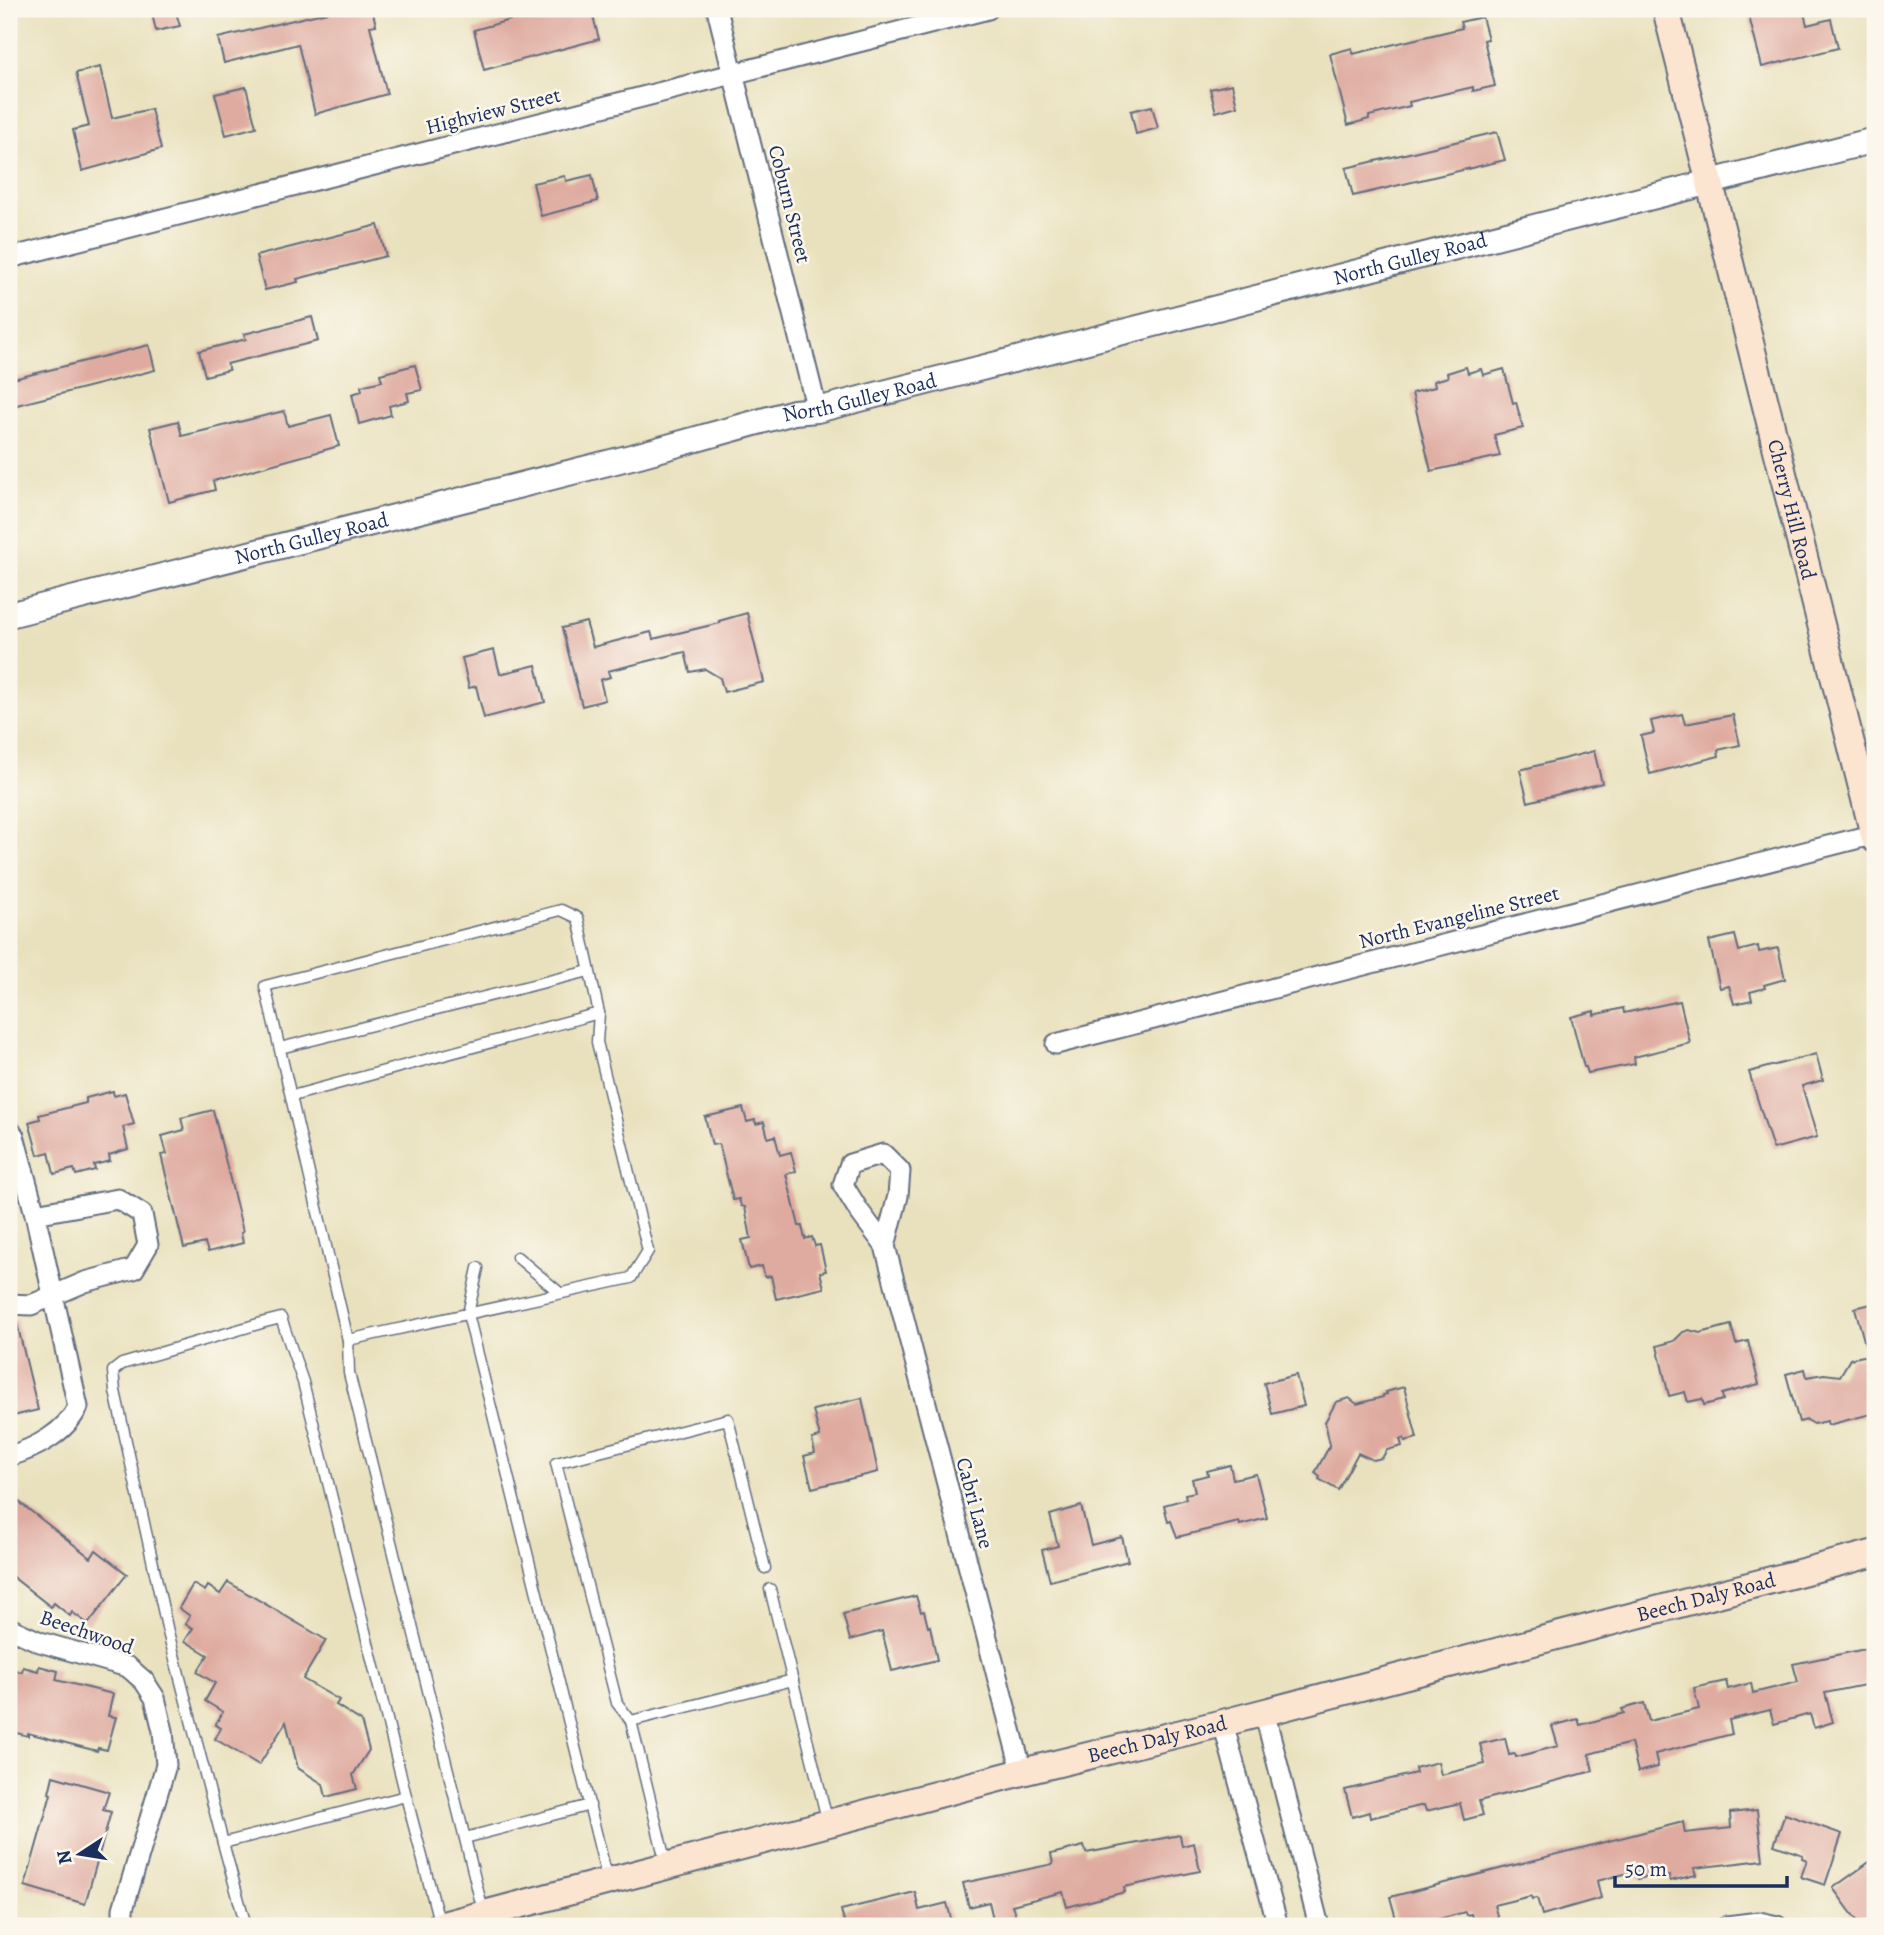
<svg xmlns="http://www.w3.org/2000/svg" width="1884" height="1935" font-family="Alegreya,serif">
  <style>
    .building { fill: #dfaba0 }
    .lines { fill: none; stroke-linecap: round; stroke-linejoin: round }
    .service-casing { stroke: #636d7f; stroke-width: 13 }
    .minor-casing { stroke: #636d7f; stroke-width: 23 }
    .tertiary-casing { stroke: #636d7f; stroke-width: 28 }
    .secondary-casing { stroke: #636d7f; stroke-width: 30 }
    .service { stroke: #fff; stroke-width: 10 }
    .minor { stroke: #fff; stroke-width: 19 }
    .tertiary { stroke: #fff; stroke-width: 24 }
    .secondary { stroke: #fce5d0; stroke-width: 26 }
    .labels { text-anchor: middle; stroke-width: 5; stroke-linejoin: round; paint-order: stroke }
    .street-label { font-size: 21px; fill: #1b2f5e; stroke: #fbf7ec }
  </style>
  <rect width="100%" height="100%" fill="#fbf7ec"/>
  <filter id="ink" filterUnits="userSpaceOnUse"><feTurbulence type="fractalNoise" baseFrequency=".0143" numOctaves="2"/><feDisplacementMap in="SourceGraphic" scale="14" xChannelSelector="R" yChannelSelector="G"/><feConvolveMatrix kernelMatrix="1 2 1 2 8 2 1 2 1" color-interpolation-filters="sRGB"/></filter>
  <filter id="wash" filterUnits="userSpaceOnUse"><feTurbulence type="fractalNoise" baseFrequency=".00686" numOctaves="4" result="noise"/><feDisplacementMap in="SourceGraphic" scale="28" xChannelSelector="R" yChannelSelector="G"/><feGaussianBlur stdDeviation="1.57" result="paint"/><feColorMatrix in="noise" values="0 0 0 0 0 0 0 0 0 0 0 0 0 0 0 0 0 1.4 0 .05"/><feComposite in="paint" operator="in"/></filter>
  <g filter="url(#wash)">
    <rect width="100%" height="100%" fill="#e9e1bd"/>
    <g id="blocks">
      <!-- building -->
      <g class="building">
        <polygon points="151,9 175,9 180,26 156,31"/>
        <polygon points="340,9 372,9 376,25 370,26 387,94 315,114 298,44 224,63 218,38"/>
        <polygon points="549,9 591,9 599,39 484,70 474,30"/>
        <polygon points="1747,9 1803,9 1807,25 1831,19 1838,48 1762,67"/>
        <polygon points="1482,17 1488,39 1484,40 1495,86 1473,91 1473,87 1409,102 1410,106 1369,116 1369,119 1348,125 1330,54 1352,48 1353,54 1462,28 1460,22"/>
        <polygon points="100,67 112,118 151,109 161,149 82,171 73,130 89,126 76,73"/>
        <polygon points="1232,84 1237,106 1216,112 1210,89"/>
        <polygon points="246,87 256,127 226,135 215,94"/>
        <polygon points="1152,106 1158,128 1136,134 1131,111"/>
        <polygon points="1497,132 1505,160 1353,196 1346,168"/>
        <polygon points="592,175 598,201 541,216 533,183 565,176 566,181"/>
        <polygon points="378,225 386,256 297,279 298,282 265,290 256,256"/>
        <polygon points="312,317 318,341 227,364 229,370 205,376 199,351 246,339 244,334"/>
        <polygon points="149,345 155,370 9,407 9,380"/>
        <polygon points="415,365 422,390 407,393 409,401 389,406 391,415 359,424 352,394 362,391 361,386 382,381 380,374"/>
        <polygon points="1466,367 1468,373 1481,369 1483,375 1504,369 1513,403 1516,402 1523,428 1494,435 1500,456 1431,471 1412,393 1435,387 1434,381 1448,377 1447,373"/>
        <polygon points="284,411 288,426 331,415 339,446 213,481 215,490 169,502 150,428 178,421 182,436"/>
        <polygon points="747,613 764,682 724,692 720,678 705,669 690,672 685,652 608,671 610,677 600,680 605,700 582,706 562,628 586,622 593,647 651,632 653,639 720,623 719,621"/>
        <polygon points="494,650 500,674 536,665 545,702 484,718 476,686 469,688 462,658"/>
        <polygon points="1682,714 1685,724 1733,715 1740,745 1718,750 1719,756 1650,774 1641,736 1654,733 1651,721"/>
        <polygon points="1594,751 1602,783 1528,802 1520,770"/>
        <polygon points="1735,935 1739,951 1758,946 1759,952 1778,948 1785,979 1764,985 1765,988 1750,992 1752,1000 1734,1004 1729,986 1720,988 1709,941"/>
        <polygon points="1680,1001 1690,1043 1634,1057 1635,1064 1588,1073 1586,1067 1584,1067 1571,1017 1594,1011 1594,1015 1623,1008 1624,1013"/>
        <polygon points="1816,1054 1823,1080 1802,1086 1817,1137 1773,1149 1749,1072"/>
        <polygon points="113,1091 114,1096 125,1093 134,1124 123,1127 128,1149 109,1155 110,1161 94,1165 95,1170 76,1175 74,1169 54,1174 49,1152 38,1155 29,1122 40,1119 39,1115 86,1103 86,1098"/>
        <polygon points="743,1108 747,1122 755,1120 756,1124 764,1122 768,1138 775,1136 780,1155 791,1152 796,1171 786,1174 799,1226 802,1226 805,1239 812,1237 815,1246 820,1245 826,1271 820,1272 824,1288 776,1299 771,1276 765,1277 762,1266 749,1269 742,1240 751,1238 745,1207 741,1206 739,1199 733,1200 719,1144 712,1145 705,1117"/>
        <polygon points="213,1110 243,1232 241,1233 243,1243 208,1252 205,1243 184,1248 161,1155 167,1154 162,1136 184,1130 181,1118"/>
        <polygon points="1875,1303 1875,1359 1873,1360 1875,1413 1828,1425 1827,1421 1814,1424 1807,1420 1799,1422 1786,1374 1805,1369 1807,1377 1824,1374 1840,1376 1850,1359 1868,1355 1855,1308"/>
        <polygon points="16,1319 38,1410 9,1417 9,1320"/>
        <polygon points="1731,1325 1736,1344 1748,1341 1759,1384 1722,1394 1723,1400 1704,1405 1702,1399 1688,1402 1685,1392 1669,1396 1657,1346 1674,1341 1683,1332 1689,1330 1700,1333"/>
        <polygon points="1296,1375 1304,1406 1272,1414 1264,1383"/>
        <polygon points="1404,1387 1417,1438 1405,1441 1404,1438 1400,1439 1402,1446 1387,1450 1382,1458 1373,1460 1358,1453 1338,1490 1319,1479 1320,1477 1315,1473 1330,1445 1325,1422 1336,1402 1349,1398 1357,1404 1383,1397 1383,1395 1387,1394 1386,1392"/>
        <polygon points="862,1398 878,1472 812,1488 804,1456 815,1453 812,1439 820,1437 813,1410"/>
        <polygon points="1230,1465 1233,1479 1256,1474 1267,1518 1240,1525 1239,1522 1177,1537 1171,1521 1168,1522 1164,1505 1186,1499 1185,1494 1195,1492 1192,1479 1208,1475 1207,1471"/>
        <polygon points="9,1494 91,1558 96,1550 127,1574 88,1624 72,1612 70,1616 54,1603 51,1607 9,1574"/>
        <polygon points="1081,1506 1091,1545 1122,1537 1128,1561 1050,1581 1042,1550 1058,1546 1050,1515"/>
        <polygon points="228,1582 326,1640 303,1679 339,1700 336,1705 361,1721 369,1750 353,1775 357,1789 326,1797 323,1784 298,1768 286,1722 259,1765 215,1739 221,1728 215,1725 223,1712 205,1701 215,1683 197,1672 208,1655 185,1641 193,1628 185,1624 190,1616 179,1608 193,1584 205,1591 208,1586 220,1594"/>
        <polygon points="916,1596 921,1612 924,1611 928,1627 930,1626 937,1660 892,1671 882,1631 850,1640 843,1614"/>
        <polygon points="1875,1647 1875,1683 1825,1693 1833,1722 1814,1728 1810,1714 1774,1724 1770,1710 1729,1720 1732,1734 1655,1754 1658,1767 1638,1772 1631,1743 1589,1754 1593,1771 1479,1801 1483,1815 1464,1820 1460,1803 1426,1811 1424,1805 1370,1818 1369,1812 1352,1817 1345,1790 1416,1773 1415,1768 1438,1762 1441,1775 1485,1764 1480,1744 1505,1738 1509,1755 1515,1754 1516,1757 1558,1746 1552,1726 1578,1719 1580,1725 1624,1713 1622,1709 1644,1703 1649,1721 1699,1709 1694,1688 1726,1681 1728,1689 1751,1683 1753,1693 1798,1682 1793,1664"/>
        <polygon points="39,1666 58,1671 56,1680 113,1694 108,1716 116,1717 107,1750 98,1748 97,1751 28,1733 28,1736 9,1731 9,1669 22,1672 23,1667 38,1671"/>
        <polygon points="53,1776 109,1792 103,1810 111,1812 85,1904 25,1886 51,1794 49,1793"/>
        <polygon points="1757,1810 1763,1860 1694,1868 1696,1875 1670,1881 1669,1876 1659,1879 1657,1874 1638,1879 1636,1871 1597,1881 1601,1898 1542,1915 1537,1898 1532,1899 1531,1896 1494,1905 1500,1926 1474,1926 1471,1914 1466,1915 1465,1912 1428,1922 1429,1926 1398,1926 1390,1897 1683,1822 1685,1833 1731,1828 1730,1813"/>
        <polygon points="1785,1814 1842,1834 1825,1885 1801,1877 1807,1860 1802,1858 1803,1855 1774,1845"/>
        <polygon points="1180,1835 1182,1846 1194,1843 1200,1871 1124,1887 1125,1892 1067,1907 1063,1892 1012,1905 1016,1917 994,1923 989,1902 969,1907 963,1883 1053,1864 1051,1854 1084,1846 1086,1853"/>
        <polygon points="1875,1858 1875,1926 1861,1926 1833,1888"/>
        <polygon points="915,1892 919,1910 947,1903 953,1926 845,1926 841,1910"/>
      </g>
    </g>
  </g>
  <g filter="url(#ink)">
    <use href="#blocks" fill-opacity="0" stroke="#636d7f" stroke-width="2"/>
    <g class="lines">
      <defs>
        <g id="service">
          <polyline points="280,1048 589,971"/>
          <polyline points="292,1096 599,1013 578,918 561,910 265,986 348,1340 349,1373 483,1911"/>
          <polyline points="517,1257 560,1293"/>
          <polyline points="478,1268 468,1314 608,1881"/>
          <polyline points="348,1340 631,1278 648,1251 597,1042 599,1013"/>
          <polyline points="770,1589 828,1823"/>
          <polyline points="631,1721 793,1680"/>
          <polyline points="465,1838 590,1805"/>
          <polyline points="223,1843 168,1632 115,1391 113,1371 122,1364 265,1322 281,1318 303,1382 406,1796"/>
          <polyline points="666,1864 631,1721 617,1703 556,1463 728,1419 765,1568"/>
          <polyline points="246,1926 223,1843 406,1796 440,1925"/>
        </g>
        <g id="minor">
          <polyline points="717,9 817,410"/>
          <polyline points="9,258 988,9"/>
          <polyline points="1056,1044 1875,834"/>
          <path d="M9 1129 14 1136 35 1214 78 1407C66 1432 35 1449 9 1456"/>
          <polyline points="885,1246 859,1211 843,1185 850,1164 883,1154 900,1171 898,1196 885,1246 1022,1772"/>
          <polyline points="9,1304 31,1305 85,1282 134,1269 148,1245 142,1214 118,1199 35,1214"/>
          <polyline points="9,1628 40,1642 128,1667 144,1681 155,1698 163,1731 166,1765 123,1909 123,1926"/>
          <polyline points="1264,1711 1319,1926"/>
          <polyline points="1223,1723 1278,1926"/>
          <polyline points="1727,1926 1759,1922 1777,1926"/>
        </g>
        <g id="tertiary">
          <path id="s1" d="M9 615 639 455 794 412 817 410 1875 140"/>
        </g>
        <g id="secondary">
          <path id="s2" d="M1666 9 1875 839"/>
          <path id="s3" d="M439 1926 1022 1772 1223 1723 1875 1553"/>
        </g>
      </defs>
      <!-- service casing -->
      <use href="#service" class="service-casing"/>
      <!-- minor casing -->
      <use href="#minor" class="minor-casing"/>
      <!-- tertiary casing -->
      <use href="#tertiary" class="tertiary-casing"/>
      <!-- secondary casing -->
      <use href="#secondary" class="secondary-casing"/>
      <!-- service -->
      <use href="#service" class="service"/>
      <!-- minor -->
      <use href="#minor" class="minor"/>
      <!-- tertiary -->
      <use href="#tertiary" class="tertiary"/>
      <!-- secondary -->
      <use href="#secondary" class="secondary"/>
    </g>
  </g>
  <g class="labels">
    <!-- street labels -->
    <g class="street-label">
      <text transform="translate(493 111) rotate(-14)" y="7">Highview Street</text>
      <text transform="translate(790 204) rotate(76)" y="7">Coburn Street</text>
      <text dy="7" stroke="none"><textPath href="#s1" startOffset="1446">North Gulley Road</textPath></text>
      <text dy="7" stroke="none"><textPath href="#s1" startOffset="878">North Gulley Road</textPath></text>
      <text dy="7" stroke="none"><textPath href="#s2" startOffset="516">Cherry Hill Road</textPath></text>
      <text dy="7" stroke="none"><textPath href="#s1" startOffset="312">North Gulley Road</textPath></text>
      <text transform="translate(1459 917) rotate(-14)" y="7">North Evangeline Street</text>
      <text transform="translate(975 1503) rotate(75)" y="7">Cabri Lane</text>
      <text dy="7" stroke="none"><textPath href="#s3" startOffset="1309">Beech Daly Road</textPath></text>
      <text transform="translate(87 1632) rotate(19)" y="7">Beechwood</text>
      <text dy="7" stroke="none"><textPath href="#s3" startOffset="742">Beech Daly Road</textPath></text>
    </g>
  </g>
  <!-- margin -->
  <rect width="1884" height="1935" fill="none" stroke="#fbf7ec" stroke-width="35"/>
  <!-- north arrow -->
  <g transform="translate(80 1854) rotate(258)" stroke="#fbf7ec" stroke-width="5" paint-order="stroke">
  <path d="M0-5L12 26L0 18L-12 26Z" fill="#1b2f5e"/>
  <text y="-10" font-size="19" font-weight="bold" text-anchor="middle" fill="#1b2f5e">N</text>
  </g>
  <!-- scale -->
  <path d="M1615 1876v10h172v-10" fill="none" stroke="#1b2f5e" stroke-width="3.5"/>
  <text x="1625" y="1876" font-size="21" fill="#1b2f5e" stroke="#fbf7ec" stroke-width="5" paint-order="stroke">50 m</text>
</svg>
